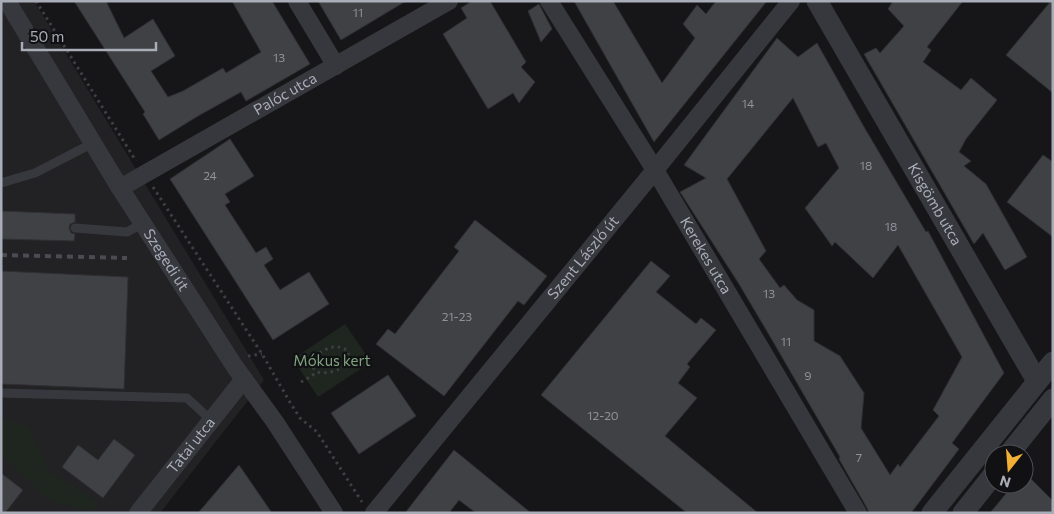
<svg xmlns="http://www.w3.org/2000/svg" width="1054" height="514" font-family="Commissioner,sans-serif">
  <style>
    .built { fill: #222225 }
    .green { fill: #1e261f }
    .building { fill: #404145; stroke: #303034; fill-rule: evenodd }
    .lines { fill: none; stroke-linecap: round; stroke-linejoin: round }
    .path { stroke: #3d3f44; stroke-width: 3; stroke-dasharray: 2.5 4; stroke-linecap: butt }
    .service { stroke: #37383d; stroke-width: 9 }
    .minor { stroke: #37383d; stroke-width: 18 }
    .tertiary { stroke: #37383d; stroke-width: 21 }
    .rail { stroke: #4a4c52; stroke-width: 4; stroke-dasharray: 6 5; stroke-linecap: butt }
    .labels { text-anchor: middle; stroke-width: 4.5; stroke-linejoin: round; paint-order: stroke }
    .number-label { font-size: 12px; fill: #8e929b }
    .street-label { font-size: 15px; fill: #a8adb8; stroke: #111113 }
    .park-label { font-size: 15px; fill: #7fa381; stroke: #111113 }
  </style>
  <rect width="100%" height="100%" fill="#161618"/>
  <!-- built -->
  <polygon class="built" points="1,1 34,1 264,380 160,513 1,513"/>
  <!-- green -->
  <g class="green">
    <polygon points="345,324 371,362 318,397 293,359"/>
    <polygon points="1,417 27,426 41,451 49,472 99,502 92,512 50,501 1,455"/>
  </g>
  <!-- building -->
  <g class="building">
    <polygon points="74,1 106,1 124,38 153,19 175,56 151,71 168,97 183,91 223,68 226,73 261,52 232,1 272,1 310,64 246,101 241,92 198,116 159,140 143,114 145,112"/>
    <polygon points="318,1 406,1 341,40"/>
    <polygon points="472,1 490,1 526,62 521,67 535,82 519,103 513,93 488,109 443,34 467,18 461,8"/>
    <polygon points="574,1 613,1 662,83 695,38 683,24 697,5 706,14 716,1 767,1 654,142"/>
    <polygon points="893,1 963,1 927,47 931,50 923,62 961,90 971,78 997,100 966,139 959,152 971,161 964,166 986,184 1027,257 1005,270 983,233 974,244 864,54 876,48 880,53 904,26 888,9"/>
    <polygon points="1051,1 1053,1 1053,93 1006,55"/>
    <polygon points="539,4 552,29 541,42 528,11"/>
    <path d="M777 38 798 57 817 43 864 127 926 232 928 231 1004 373 952 443 959 449 911 513H869L867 508 839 459 840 457 768 333 739 284 680 192 706 178 684 165ZM793 98 818 147 826 143 839 168 805 208 832 246 835 242 873 278 898 245 962 357 933 410 939 416 900 467 898 464 890 475 861 428 864 393 840 356 814 341V310L797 300 784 285 780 288 759 259 766 251 727 179Z"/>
    <polygon points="230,139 254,176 225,194 230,202 225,205 256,253 266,247 273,259 264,265 280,290 309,272 329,304 273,340 170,179"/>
    <polygon points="1043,155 1053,162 1053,237 1007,202"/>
    <polygon points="1,211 75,214 75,222 70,224 69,228 71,233 75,234 74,241 1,239"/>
    <polygon points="475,220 547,276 524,305 518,301 444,396 376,344 388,329 395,334 459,251 454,247"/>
    <polygon points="651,261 670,276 656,292 696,324 701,318 716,330 687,364 690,367 678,383 697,398 665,436 758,513 687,513 541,395"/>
    <polygon points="1,271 128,277 124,389 1,384"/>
    <polygon points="388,375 416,416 359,454 331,413"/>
    <polygon points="114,439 135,455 103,498 62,467 78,445 98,460"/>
    <polygon points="454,450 531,513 476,513 459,500 449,513 405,513"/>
    <polygon points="239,465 272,513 198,513"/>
    <polygon points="1024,472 1053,501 1053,513 990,513 1014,484 1024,484"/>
    <polygon points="1,473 23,490 5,513 1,513"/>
  </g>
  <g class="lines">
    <!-- path -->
    <g class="path">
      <polyline points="36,1 136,161"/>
      <polyline points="153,187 262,354 291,404 300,418 317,432 362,502"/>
      <polyline points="248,356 262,354"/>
      <path d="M301 382C306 379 312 376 317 372 332 375 350 368 348 351 335 342 325 349 314 357L313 375"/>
    </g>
    <!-- service -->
    <g class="service">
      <polyline points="1,183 35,173 93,143"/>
      <polyline points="75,228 127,232 143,223"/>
      <polyline points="1,393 187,398 211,420"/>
    </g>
    <!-- minor -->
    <g class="minor">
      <path id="s1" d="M7 1 120 188 235 367 275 422 334 513"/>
      <polyline points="297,1 336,66"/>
      <path id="s2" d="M549 1 655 170 858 513"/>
      <path id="s3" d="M120 188 449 1"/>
      <path id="s4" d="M138 513 244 379"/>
      <path id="s5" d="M374 513 655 170 791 1"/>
    </g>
    <!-- tertiary -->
    <g class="tertiary">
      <path id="s6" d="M817 1 1037 381"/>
      <polyline points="1009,454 1053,399"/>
      <polyline points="932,513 1053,362"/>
      <polyline points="963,513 994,474"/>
    </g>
    <!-- rail -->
    <polyline class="rail" points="1,255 127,258"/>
  </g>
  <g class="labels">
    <!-- number labels -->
    <g class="number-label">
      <text x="358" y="17">11</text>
      <text x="279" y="62">13</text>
      <text x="748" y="108">14</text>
      <text x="866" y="170">18</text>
      <text x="210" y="180">24</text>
      <text x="891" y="231">18</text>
      <text x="769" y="298">13</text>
      <text x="457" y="321">21-23</text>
      <text x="786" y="346">11</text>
      <text x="808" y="380">9</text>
      <text x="603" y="420">12-20</text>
      <text x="859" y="462">7</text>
    </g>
    <!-- street labels -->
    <g class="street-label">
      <text dy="5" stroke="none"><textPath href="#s3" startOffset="190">Palóc utca</textPath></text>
      <text dy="5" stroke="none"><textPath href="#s6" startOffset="235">Kisgömb utca</textPath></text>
      <text dy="5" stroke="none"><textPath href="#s2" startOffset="299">Kerekes utca</textPath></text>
      <text dy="5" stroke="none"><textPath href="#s5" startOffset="330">Szent László út</textPath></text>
      <text dy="5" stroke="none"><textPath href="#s1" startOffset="304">Szegedi út</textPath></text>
      <text dy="5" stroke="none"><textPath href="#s4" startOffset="86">Tatai utca</textPath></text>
    </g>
    <!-- park labels -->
    <g class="park-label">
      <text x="332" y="366">Mókus kert</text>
    </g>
  </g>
  <!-- border -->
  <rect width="1054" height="514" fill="none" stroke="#a8adb8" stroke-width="5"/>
  <!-- north arrow -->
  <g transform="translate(1009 469) rotate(197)"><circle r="24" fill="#111113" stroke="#4d4f55"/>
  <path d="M0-4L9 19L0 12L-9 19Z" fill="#f2b134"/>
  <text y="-8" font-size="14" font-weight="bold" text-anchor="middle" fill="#a8adb8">N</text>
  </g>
  <!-- scale -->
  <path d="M22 42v8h134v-8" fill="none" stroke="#a8adb8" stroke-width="2.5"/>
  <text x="30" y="42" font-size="15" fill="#a8adb8" stroke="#111113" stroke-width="4" paint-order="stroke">50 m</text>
</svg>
